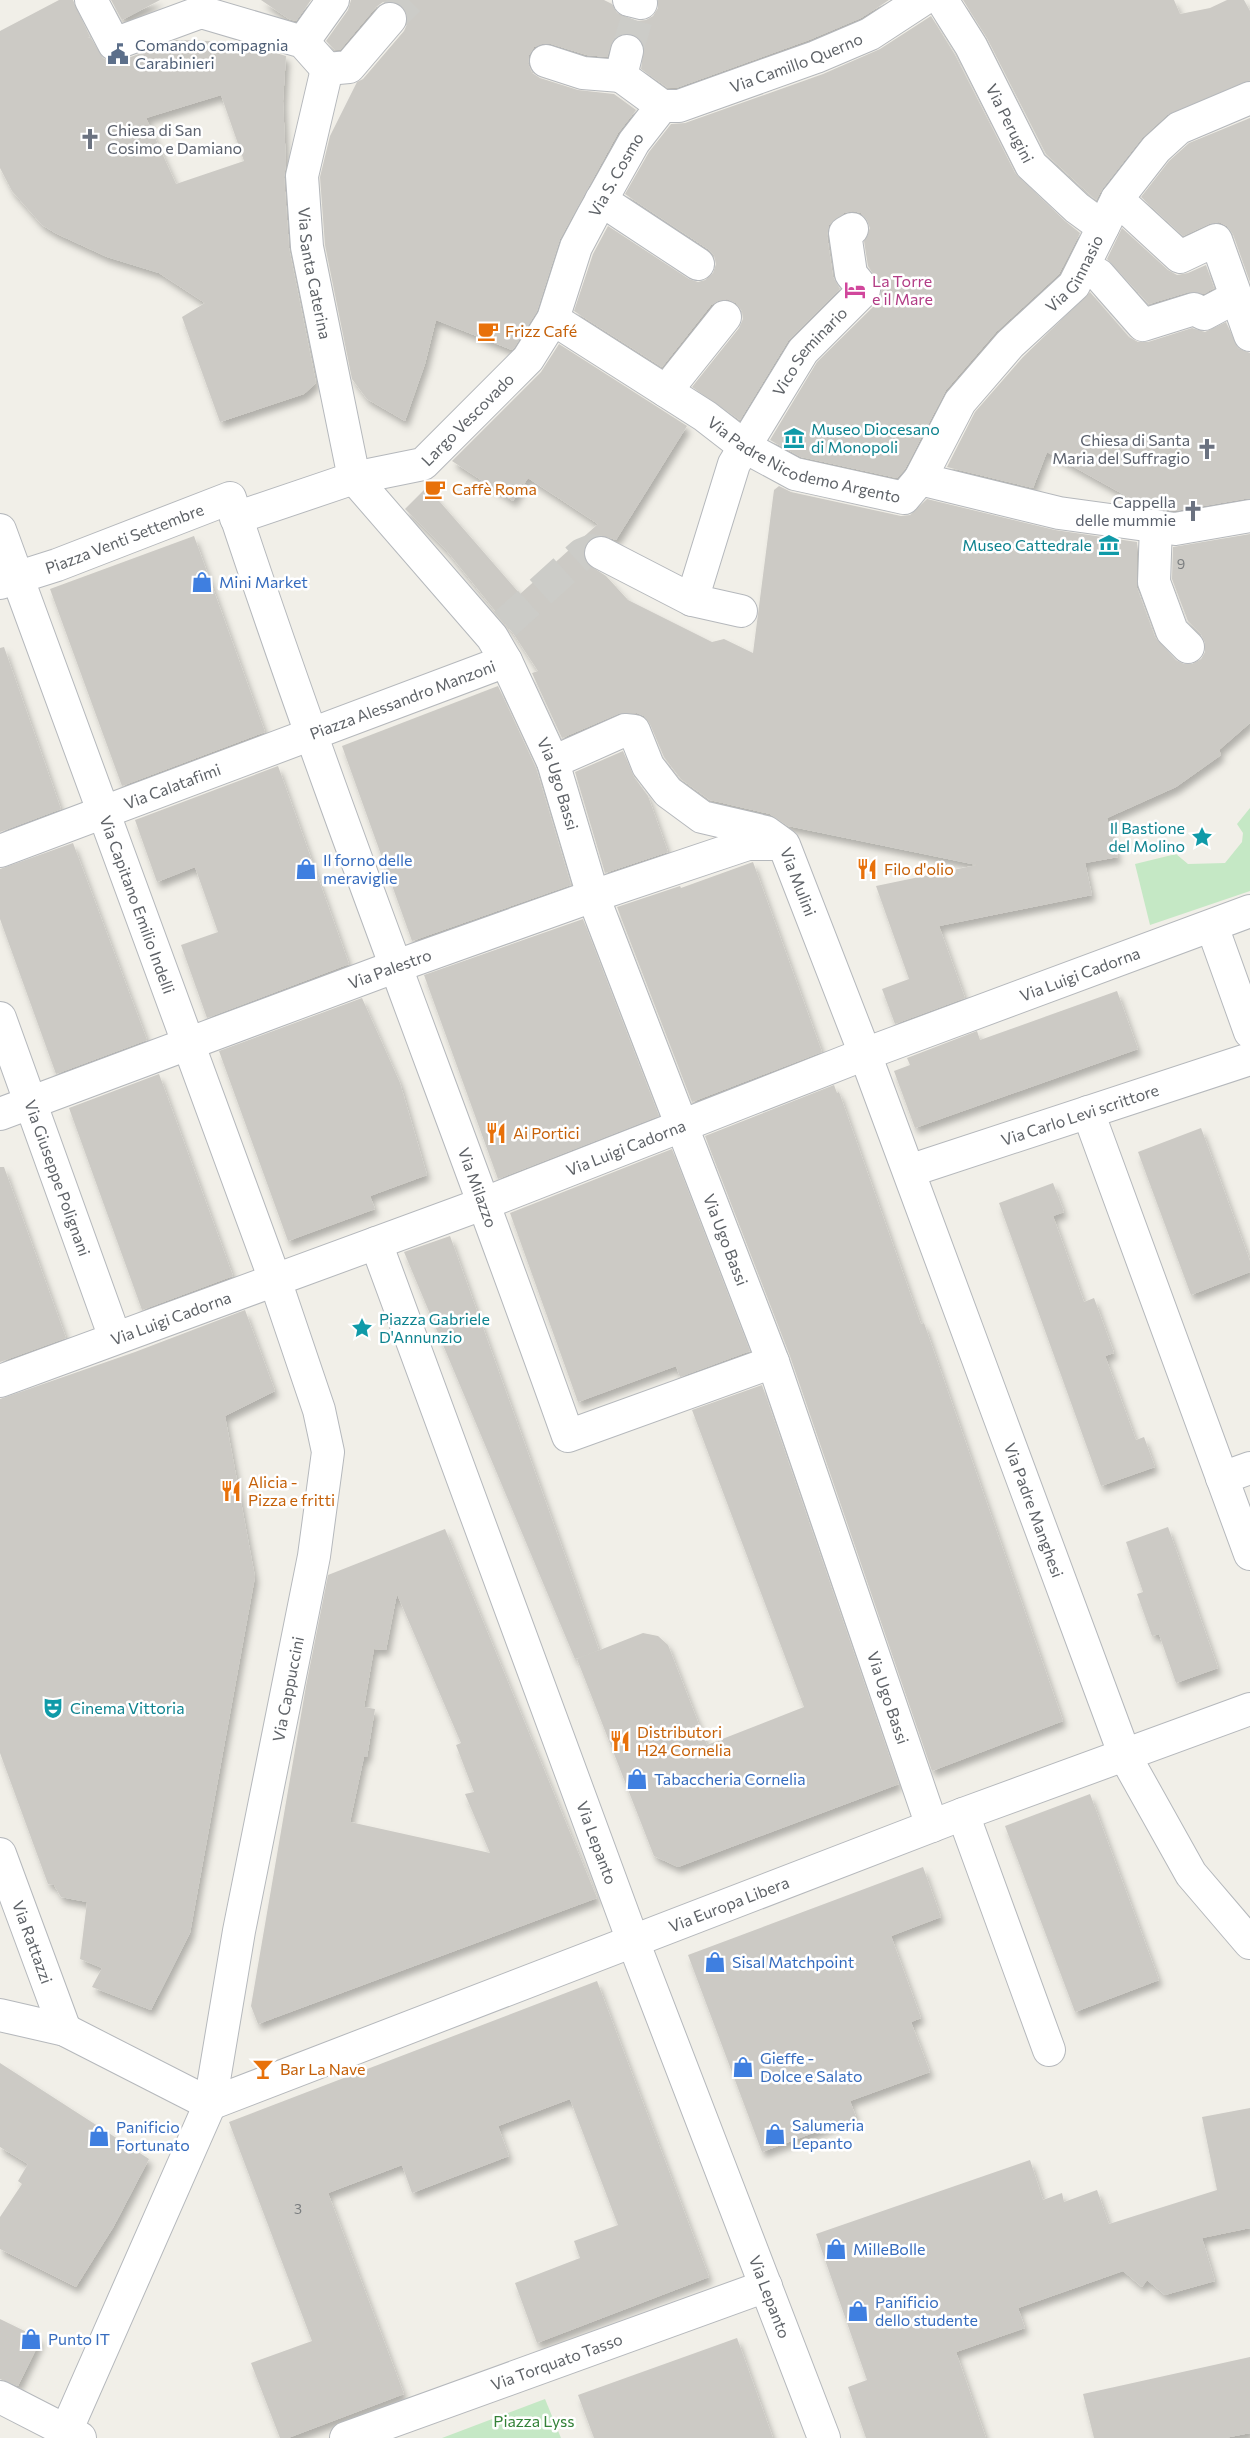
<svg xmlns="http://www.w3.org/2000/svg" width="1250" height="2438" font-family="Commissioner,sans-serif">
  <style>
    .green { fill: #c5e8c5 }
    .building { fill: #cccac5; fill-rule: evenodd; filter: url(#shadow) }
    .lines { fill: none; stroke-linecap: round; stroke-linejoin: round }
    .street-tunnel { stroke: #ccccc8; stroke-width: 32; stroke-dasharray: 32 16; stroke-linecap: butt }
    .street-casing { stroke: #b5b8bc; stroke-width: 34 }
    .street { stroke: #fff; stroke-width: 32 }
    .labels { text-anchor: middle; stroke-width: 5; stroke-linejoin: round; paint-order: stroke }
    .number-label { font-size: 14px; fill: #7a7d7f }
    .service-label { font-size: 16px; fill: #4e5e75; stroke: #fff; text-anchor: start }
    .street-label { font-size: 16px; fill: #5f6368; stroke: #fff }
    .worship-label { font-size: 16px; fill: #5b616d; stroke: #fff; text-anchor: end }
    .hotel-label { font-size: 16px; fill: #b23c85; stroke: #fff; text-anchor: start }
    .food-label { font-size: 16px; fill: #c56008; stroke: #fff; text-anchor: start }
    .culture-label { font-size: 16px; fill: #0d838f; stroke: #fff; text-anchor: start }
    .shop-label { font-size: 16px; fill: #366cbe; stroke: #fff; text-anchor: start }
    .park-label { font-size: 16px; fill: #348238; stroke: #fff }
  </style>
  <defs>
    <filter id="shadow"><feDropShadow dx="3.5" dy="6" stdDeviation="3" flood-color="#0004"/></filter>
  </defs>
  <rect width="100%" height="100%" fill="#f1efe8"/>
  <!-- green -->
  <g class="green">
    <polygon points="1250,808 1250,891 1150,925 1135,864 1176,854 1188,864 1225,863 1242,842 1243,833 1237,824"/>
    <polygon points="545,2399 561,2438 442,2438"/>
  </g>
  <!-- building -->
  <g class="building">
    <path d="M59 0H73L90 37 87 38H91L103 58 111 62 120 61 176 40 240 42 286 56 283 101 286 164 284 177 289 248 316 383 304 394 220 422 182 317 205 303 159 273 107 257 57 234 42 225 12 191 0 168V31ZM221 95 244 161 176 184 146 118Z"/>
    <polygon points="111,0 160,0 122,20"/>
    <polygon points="261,0 311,0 296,21 289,19"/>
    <polygon points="351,0 604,0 612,4 617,13 637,21 646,20 653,16 658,8 658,0 889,0 861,18 809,40 676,88 668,88 641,69 644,46 640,38 632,34 622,34 614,38 607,57 587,55 551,44 542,44 534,47 529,55 528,64 532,73 540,78 578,90 614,94 636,110 618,133 560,239 537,311 514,348 512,350 436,320 425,364 405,421 367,399 352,379 325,245 320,177 330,136 357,82 363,79 404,31 408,22 407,12 401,5 393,1 383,2 376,7 340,50 335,50 326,41 348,10"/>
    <polygon points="963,0 1174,0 1180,14 1210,8 1227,0 1244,0 1250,11 1250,80 1167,115 1142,138 1103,188 1096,200 1046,154 987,38"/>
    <polygon points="931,16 955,55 1015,173 1065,221 1080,233 1059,274 996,332 946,390 905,469 897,478 801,457 770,440 817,362 877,303 881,296 881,286 868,266 864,241 870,228 867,220 861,213 853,211 844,213 829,225 827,236 833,277 840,289 788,341 740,420 692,387 739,328 743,319 742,311 736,303 727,299 718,301 711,305 662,367 574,311 593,254 608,226 689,279 698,282 705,280 713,273 716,264 714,255 708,249 625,194 649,152 671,124 685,123 823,74 880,49"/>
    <polygon points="1250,118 1250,282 1233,234 1227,226 1219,222 1209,224 1183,236 1141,197 1169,161 1189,143"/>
    <polygon points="1122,228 1168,270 1177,275 1188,273 1206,265 1214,288 1204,294 1189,292 1149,304 1107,259"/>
    <polygon points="1090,292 1129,337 1138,342 1148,342 1192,328 1205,332 1226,322 1238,348 1250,353 1250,498 1175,511 1146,507 1047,452 1033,488 947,467 975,412 1023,357"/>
    <polygon points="559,344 687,426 616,540 600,535 591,538 585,545 583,554 586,563 606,576 628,600 712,642 724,639 753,653 774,490 779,486 791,492 901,516 910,515 927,499 1055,530 1137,542 1137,588 1155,637 1176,660 1184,664 1192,664 1201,659 1205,652 1205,643 1201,634 1188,621 1172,579 1173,547 1250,534 1250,723 1219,750 1221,755 1176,787 1107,818 1118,857 1085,863 1092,895 939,926 965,998 895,1024 882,989 909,979 876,886 977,865 788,826 770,814 710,800 681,779 664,757 650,724 644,716 637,713 618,714 562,738 532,673 538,671 513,633 447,551 405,509 427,487 520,594 598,524 528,478 513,501 452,461 541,372"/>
    <polygon points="194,536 265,732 122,786 50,589"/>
    <polygon points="4,647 61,809 0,832 0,648"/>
    <polygon points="498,686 536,768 571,885 412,941 342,746"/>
    <polygon points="623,751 634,777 648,796 668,852 605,873 575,772"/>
    <polygon points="278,766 349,964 207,1018 181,945 218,932 195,867 157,882 135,820"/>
    <polygon points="73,843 147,1040 56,1074 0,919 0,869"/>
    <polygon points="753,862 822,1052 692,1102 617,907 680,886 681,888"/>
    <polygon points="583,919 659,1116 498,1179 424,975"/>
    <polygon points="1117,991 1138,1049 915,1128 894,1071 910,1065 907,1058 977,1031 980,1040"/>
    <polygon points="362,998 400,1083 427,1175 370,1196 375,1209 288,1241 219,1051"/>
    <polygon points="159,1074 233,1276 142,1310 69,1108"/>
    <polygon points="834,1085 837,1093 839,1092 921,1324 924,1323 1063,1721 932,1771 790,1356 705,1136"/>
    <polygon points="1201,1128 1250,1261 1250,1272 1191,1295 1138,1152"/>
    <polygon points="672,1149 750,1351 680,1377 676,1366 578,1402 510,1213"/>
    <polygon points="0,1167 4,1167 66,1338 0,1362"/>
    <polygon points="1053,1183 1064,1212 1053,1216 1084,1302 1094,1298 1114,1353 1105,1356 1136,1440 1144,1437 1155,1467 1101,1486 999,1203"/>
    <polygon points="450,1236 599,1650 575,1659 404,1252"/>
    <polygon points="245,1310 275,1391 225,1416 255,1577 190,1933 151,2010 92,1987 102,1968 80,1959 87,1902 61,1897 54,1885 48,1884 0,1753 0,1399 135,1352"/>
    <polygon points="762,1385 899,1784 678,1867 654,1856 577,1659 643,1633 658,1636 668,1645 707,1745 804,1707 692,1410"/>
    <polygon points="1168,1527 1218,1668 1176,1683 1159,1634 1152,1636 1137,1594 1143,1592 1126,1542"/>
    <path d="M445 1529 597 1898 258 2024 251 2006 306 1686 328 1575ZM397 1594 461 1743 456 1745 474 1792 465 1794 490 1853 350 1822 364 1757H367L375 1709 364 1707 374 1649 386 1650Z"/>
    <polygon points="1090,1794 1159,1980 1075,2012 1005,1826"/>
    <polygon points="923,1867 941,1917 891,1936 921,2018 911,2022 930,2072 850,2101 856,2117 762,2152 688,1955"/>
    <polygon points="597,1981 709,2277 537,2343 515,2283 580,2258 574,2241 618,2225 570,2099 498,2126 509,2156 412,2193 402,2165 328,2193 404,2394 288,2438 280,2438 251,2363 312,2341 229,2122"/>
    <polygon points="0,2063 149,2159 114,2226 76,2287 0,2249 0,2217 22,2184 18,2181 28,2164 0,2147"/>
    <polygon points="1250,2108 1250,2228 1202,2238 1215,2281 1165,2295 1147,2280 1142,2287 1123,2271 1018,2308 1025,2328 956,2352 986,2438 866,2438 848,2387 867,2380 816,2234 1030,2160 1043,2200 1062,2193 1064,2202 1097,2190 1109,2224 1217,2190 1202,2117"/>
    <polygon points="0,2319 41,2339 18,2386 0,2379"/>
    <polygon points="737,2338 773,2438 594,2438 578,2395"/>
    <polygon points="1250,2357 1250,2433 1225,2438 1094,2438 1083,2394"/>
  </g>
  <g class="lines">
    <!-- street-tunnel -->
    <g class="street-tunnel">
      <polyline points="390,19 409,0"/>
      <polyline points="627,51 639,12"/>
      <polyline points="505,624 582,554 592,550 601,553"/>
    </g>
    <defs>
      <g id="street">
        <polyline points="91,0 114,44 201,12 303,42 327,69"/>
        <polyline points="629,0 641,3"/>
        <path id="s1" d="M942 0 971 46 1031 165 1077 208 1103 227"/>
        <polyline points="303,42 333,0"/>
        <polyline points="546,61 583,73 621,76"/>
        <path id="s2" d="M327 69 302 176 307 247 354 478"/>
        <polyline points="327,69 349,67 390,19"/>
        <path id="s3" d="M662 106H679L816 57 870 34 922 0"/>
        <polyline points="1117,199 1180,257 1216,240 1250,335"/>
        <polyline points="601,200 698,264"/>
        <polyline points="1085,267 1099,275 1143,325 1194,309 1204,314 1236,297"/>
        <path id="s4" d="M553 319 705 416 745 447 795 474 904 498 920 479 1059 513 1175 529 1250 516"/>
        <polyline points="666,391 725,317"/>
        <path id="s5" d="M354 478 492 637 506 661 553 762 593 896 773 1362 932 1826"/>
        <path id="s6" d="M920 479 960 402 1010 344 1074 285 1117 199 1156 149 1179 128 1250 98"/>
        <path id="s7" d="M236 518 354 478 423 464 528 359 553 319 576 247 593 215 634 142 662 106 621 76 627 51"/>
        <polyline points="1156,526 1154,582 1172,631 1188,647"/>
        <path id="s8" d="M0 530 275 1280 319 1410 328 1452 314 1556 239 1931 210 2104 63 2438"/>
        <path id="s9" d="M601 553 692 600 734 464 803 351 864 290 851 274 845 233 852 229"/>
        <path id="s10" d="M0 583 57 565 230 498C334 814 457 1123 568 1436L773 1362"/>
        <polyline points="692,600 741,611"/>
        <path id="s11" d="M553 762 625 730 634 731 648 766 668 792 702 817 766 832 784 845 865 1054 1125 1756 1191 1874 1250 1943"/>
        <path id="s12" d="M0 851 506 661"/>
        <polyline points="1212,926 1250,1032"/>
        <path id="s13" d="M0 1018 115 1338"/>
        <polyline points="1088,1112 1250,1554"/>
        <path id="s14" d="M0 1114 394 967 593 896 748 844H780"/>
        <path id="s15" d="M909 1171 1250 1059"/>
        <path id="s16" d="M376 1243 633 1941 824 2438"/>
        <path id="s17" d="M0 1381 485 1203 865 1054 1250 911"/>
        <polyline points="1222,1478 1250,1468"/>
        <polyline points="963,1814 1049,2050"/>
        <path id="s18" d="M0 1854 65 2030"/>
        <polyline points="0,2015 65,2030 210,2104"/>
        <path id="s19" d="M210 2104 963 1814 1250 1709"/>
        <polyline points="0,2397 80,2438"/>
        <path id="s20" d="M346 2438 766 2286"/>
      </g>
    </defs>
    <!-- street casing -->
    <use href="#street" class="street-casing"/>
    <!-- street -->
    <use href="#street" class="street"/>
  </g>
  <!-- icons -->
  <defs>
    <symbol id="civic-bare" viewBox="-9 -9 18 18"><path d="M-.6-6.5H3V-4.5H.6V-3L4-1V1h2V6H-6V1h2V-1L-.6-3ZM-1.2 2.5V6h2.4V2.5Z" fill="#5c6f8a" stroke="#fff" stroke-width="2.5" paint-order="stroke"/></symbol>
    <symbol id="church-bare" viewBox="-9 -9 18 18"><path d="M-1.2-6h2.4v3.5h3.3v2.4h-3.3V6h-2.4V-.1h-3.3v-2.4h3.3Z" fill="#6b7280" stroke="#fff" stroke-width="2.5" paint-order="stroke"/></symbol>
    <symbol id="hotel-bare" viewBox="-9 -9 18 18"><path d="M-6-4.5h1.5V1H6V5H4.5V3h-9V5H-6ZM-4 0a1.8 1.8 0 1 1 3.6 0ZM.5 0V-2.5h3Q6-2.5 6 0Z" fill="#d1479c" stroke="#fff" stroke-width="2.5" paint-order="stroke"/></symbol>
    <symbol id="cafe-bare" viewBox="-9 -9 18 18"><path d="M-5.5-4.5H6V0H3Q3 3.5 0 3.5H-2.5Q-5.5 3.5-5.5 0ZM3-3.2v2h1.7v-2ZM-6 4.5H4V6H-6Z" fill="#e8710a" stroke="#fff" stroke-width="2.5" paint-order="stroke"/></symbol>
    <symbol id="museum-bare" viewBox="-9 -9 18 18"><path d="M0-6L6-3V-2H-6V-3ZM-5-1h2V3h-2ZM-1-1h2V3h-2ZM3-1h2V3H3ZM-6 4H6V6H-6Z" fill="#0f9aa8" stroke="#fff" stroke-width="2.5" paint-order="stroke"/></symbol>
    <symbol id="shop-bare" viewBox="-9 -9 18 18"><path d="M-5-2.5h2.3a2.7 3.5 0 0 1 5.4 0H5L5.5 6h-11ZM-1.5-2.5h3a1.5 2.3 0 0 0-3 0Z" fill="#3f7fe0" stroke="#fff" stroke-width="2.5" paint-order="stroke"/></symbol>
    <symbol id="sight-bare" viewBox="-9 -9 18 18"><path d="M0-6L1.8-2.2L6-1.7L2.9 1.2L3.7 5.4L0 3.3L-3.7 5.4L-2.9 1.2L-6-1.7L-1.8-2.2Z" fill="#0f9aa8" stroke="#fff" stroke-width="2.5" paint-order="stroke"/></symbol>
    <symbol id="restaurant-bare" viewBox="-9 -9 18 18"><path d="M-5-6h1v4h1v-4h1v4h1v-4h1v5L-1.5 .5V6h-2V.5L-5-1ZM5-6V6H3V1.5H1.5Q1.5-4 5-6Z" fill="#e8710a" stroke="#fff" stroke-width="2.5" paint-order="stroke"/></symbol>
    <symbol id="theatre-bare" viewBox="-9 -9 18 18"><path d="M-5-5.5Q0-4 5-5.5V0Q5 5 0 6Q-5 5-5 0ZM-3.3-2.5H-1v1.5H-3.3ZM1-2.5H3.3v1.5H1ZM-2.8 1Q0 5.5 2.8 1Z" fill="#0f9aa8" stroke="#fff" stroke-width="2.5" paint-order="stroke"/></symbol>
    <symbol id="bar-bare" viewBox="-9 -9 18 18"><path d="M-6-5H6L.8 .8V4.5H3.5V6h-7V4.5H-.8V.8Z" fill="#e8710a" stroke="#fff" stroke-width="2.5" paint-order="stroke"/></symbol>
  </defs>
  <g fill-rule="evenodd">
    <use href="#civic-bare" x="103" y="39" width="30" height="30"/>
    <use href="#church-bare" x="75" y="124" width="30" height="30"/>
    <use href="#hotel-bare" x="840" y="275" width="30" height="30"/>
    <use href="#cafe-bare" x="473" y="316" width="30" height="30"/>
    <use href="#museum-bare" x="779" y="423" width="30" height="30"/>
    <use href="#church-bare" x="1192" y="434" width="30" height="30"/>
    <use href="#cafe-bare" x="420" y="474" width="30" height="30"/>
    <use href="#church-bare" x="1178" y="496" width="30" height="30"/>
    <use href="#museum-bare" x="1094" y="530" width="30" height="30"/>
    <use href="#shop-bare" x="187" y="567" width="30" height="30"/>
    <use href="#sight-bare" x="1187" y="822" width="30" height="30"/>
    <use href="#shop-bare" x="291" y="854" width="30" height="30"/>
    <use href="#restaurant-bare" x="852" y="854" width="30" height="30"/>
    <use href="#restaurant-bare" x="481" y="1118" width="30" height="30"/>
    <use href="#sight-bare" x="347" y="1313" width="30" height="30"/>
    <use href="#restaurant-bare" x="216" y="1476" width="30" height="30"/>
    <use href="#theatre-bare" x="38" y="1693" width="30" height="30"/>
    <use href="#restaurant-bare" x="605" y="1726" width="30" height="30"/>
    <use href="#shop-bare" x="622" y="1764" width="30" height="30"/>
    <use href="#shop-bare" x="700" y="1947" width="30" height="30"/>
    <use href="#shop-bare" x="728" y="2052" width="30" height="30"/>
    <use href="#bar-bare" x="248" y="2054" width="30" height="30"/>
    <use href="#shop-bare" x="760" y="2119" width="30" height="30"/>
    <use href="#shop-bare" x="84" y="2121" width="30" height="30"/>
    <use href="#shop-bare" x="821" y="2234" width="30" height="30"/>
    <use href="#shop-bare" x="843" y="2296" width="30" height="30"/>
    <use href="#shop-bare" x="16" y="2324" width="30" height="30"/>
  </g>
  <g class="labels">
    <!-- number labels -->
    <g class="number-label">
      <text x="1181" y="569">9</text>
      <text x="298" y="2214">3</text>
    </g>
    <!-- service labels -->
    <g class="service-label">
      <text x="135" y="51">Comando compagnia<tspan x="135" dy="18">Carabinieri</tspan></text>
    </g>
    <!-- street labels -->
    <g class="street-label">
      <text dy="6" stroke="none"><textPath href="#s3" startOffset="142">Via Camillo Querno</textPath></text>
      <text dy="6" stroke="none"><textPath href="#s1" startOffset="141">Via Perugini</textPath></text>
      <text dy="6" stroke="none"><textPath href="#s7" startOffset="549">Via S. Cosmo</textPath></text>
      <text dy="6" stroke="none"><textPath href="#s6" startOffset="260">Via Ginnasio</textPath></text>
      <text dy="6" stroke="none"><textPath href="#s2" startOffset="208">Via Santa Caterina</textPath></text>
      <text dy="6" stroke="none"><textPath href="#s9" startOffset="381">Vico Seminario</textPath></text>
      <text dy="6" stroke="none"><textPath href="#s7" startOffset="258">Largo Vescovado</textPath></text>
      <text dy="6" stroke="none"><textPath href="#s4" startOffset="291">Via Padre Nicodemo Argento</textPath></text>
      <text dy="6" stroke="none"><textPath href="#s10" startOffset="132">Piazza Venti Settembre</textPath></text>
      <text dy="6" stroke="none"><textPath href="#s12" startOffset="430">Piazza Alessandro Manzoni</textPath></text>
      <text dy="6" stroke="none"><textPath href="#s5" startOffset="372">Via Ugo Bassi</textPath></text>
      <text dy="6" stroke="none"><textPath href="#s12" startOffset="184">Via Calatafimi</textPath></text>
      <text dy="6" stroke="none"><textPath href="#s11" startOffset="328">Via Mulini</textPath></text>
      <text dy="6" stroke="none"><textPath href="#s8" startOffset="399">Via Capitano Emilio Indelli</textPath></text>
      <text dy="6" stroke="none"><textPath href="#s14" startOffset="416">Via Palestro</textPath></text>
      <text dy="6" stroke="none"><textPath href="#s17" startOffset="1154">Via Luigi Cadorna</textPath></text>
      <text dy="6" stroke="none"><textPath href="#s15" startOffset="180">Via Carlo Levi scrittore</textPath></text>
      <text dy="6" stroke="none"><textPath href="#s17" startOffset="668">Via Luigi Cadorna</textPath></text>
      <text dy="6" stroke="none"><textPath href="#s13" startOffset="170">Via Giuseppe Polignani</textPath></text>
      <text dy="6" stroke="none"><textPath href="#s10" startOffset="978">Via Milazzo</textPath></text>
      <text dy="6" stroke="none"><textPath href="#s5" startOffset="858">Via Ugo Bassi</textPath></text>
      <text dy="6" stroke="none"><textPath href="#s17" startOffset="182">Via Luigi Cadorna</textPath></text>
      <text dy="6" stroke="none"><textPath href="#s11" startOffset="999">Via Padre Manghesi</textPath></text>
      <text transform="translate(288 1689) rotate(-79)" y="6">Via Cappuccini</text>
      <text dy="6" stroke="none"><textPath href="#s5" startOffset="1344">Via Ugo Bassi</textPath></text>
      <text dy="6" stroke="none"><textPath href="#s16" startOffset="639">Via Lepanto</textPath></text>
      <text dy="6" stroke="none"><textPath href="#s19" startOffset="556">Via Europa Libera</textPath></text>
      <text dy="6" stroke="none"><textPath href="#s18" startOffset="94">Via Rattazzi</textPath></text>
      <text dy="6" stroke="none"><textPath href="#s16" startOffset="1125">Via Lepanto</textPath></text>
      <text dy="6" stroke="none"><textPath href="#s20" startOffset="224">Via Torquato Tasso</textPath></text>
    </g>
    <!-- worship labels -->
    <g class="worship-label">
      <text x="107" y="136" text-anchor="start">Chiesa di San<tspan x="107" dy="18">Cosimo e Damiano</tspan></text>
      <text x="1190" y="446">Chiesa di Santa<tspan x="1190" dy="18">Maria del Suffragio</tspan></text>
      <text x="1176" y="508">Cappella<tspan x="1176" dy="18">delle mummie</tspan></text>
    </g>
    <!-- hotel labels -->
    <g class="hotel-label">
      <text x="872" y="287">La Torre<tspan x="872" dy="18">e il Mare</tspan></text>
    </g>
    <!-- food labels -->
    <g class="food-label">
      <text x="505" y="337">Frizz Café</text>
      <text x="452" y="495">Caffè Roma</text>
      <text x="884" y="875">Filo d'olio</text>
      <text x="513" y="1139">Ai Portici</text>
      <text x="248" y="1488">Alicia -<tspan x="248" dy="18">Pizza e fritti</tspan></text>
      <text x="637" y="1738">Distributori<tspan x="637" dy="18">H24 Cornelia</tspan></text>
      <text x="280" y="2075">Bar La Nave</text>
    </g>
    <!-- culture labels -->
    <g class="culture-label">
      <text x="811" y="435">Museo Diocesano<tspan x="811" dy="18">di Monopoli</tspan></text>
      <text x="1092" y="551" text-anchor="end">Museo Cattedrale</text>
      <text x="1185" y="834" text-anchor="end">Il Bastione<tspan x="1185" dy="18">del Molino</tspan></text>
      <text x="379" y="1325">Piazza Gabriele<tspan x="379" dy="18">D'Annunzio</tspan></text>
      <text x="70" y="1714">Cinema Vittoria</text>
    </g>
    <!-- shop labels -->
    <g class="shop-label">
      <text x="219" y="588">Mini Market</text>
      <text x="323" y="866">Il forno delle<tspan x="323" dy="18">meraviglie</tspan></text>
      <text x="654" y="1785">Tabaccheria Cornelia</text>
      <text x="732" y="1968">Sisal Matchpoint</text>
      <text x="760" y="2064">Gieffe -<tspan x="760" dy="18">Dolce e Salato</tspan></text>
      <text x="792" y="2131">Salumeria<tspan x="792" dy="18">Lepanto</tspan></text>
      <text x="116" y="2133">Panificio<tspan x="116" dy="18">Fortunato</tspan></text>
      <text x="853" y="2255">MilleBolle</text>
      <text x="875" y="2308">Panificio<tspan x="875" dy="18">dello studente</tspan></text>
      <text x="48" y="2345">Punto IT</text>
    </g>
    <!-- park labels -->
    <g class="park-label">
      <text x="534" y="2427">Piazza Lyss</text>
    </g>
  </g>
</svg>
